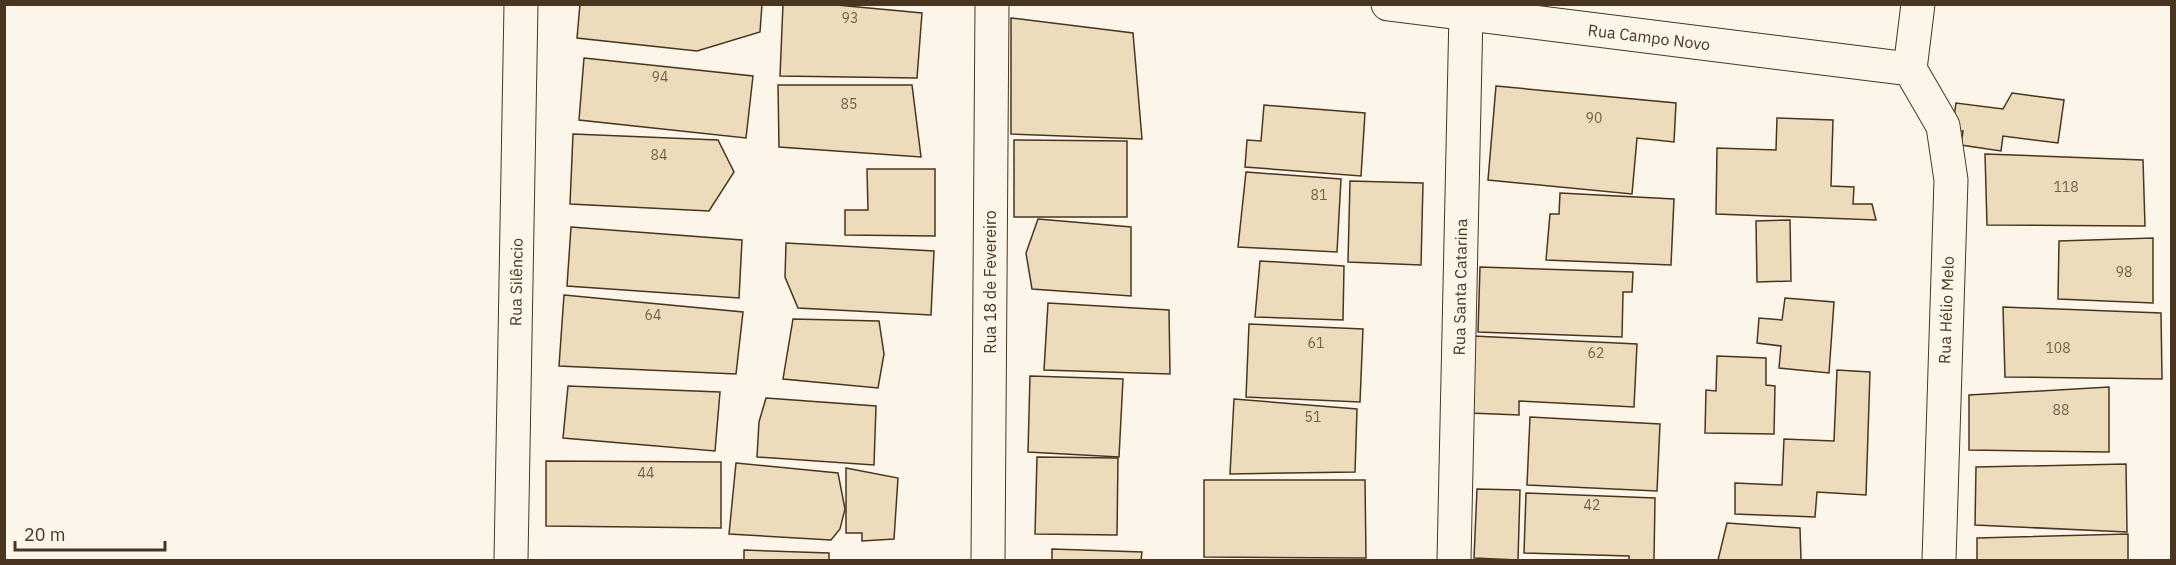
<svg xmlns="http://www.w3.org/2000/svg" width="2176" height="565" font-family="'IBM Plex Sans',sans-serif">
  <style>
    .building { fill: #ecdcbc; stroke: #4a3520; stroke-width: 1.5 }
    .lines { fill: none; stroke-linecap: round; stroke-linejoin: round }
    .minor-casing { stroke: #4a3520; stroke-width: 35 }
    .minor { stroke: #fbf6e9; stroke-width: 33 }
    .labels { text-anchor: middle; stroke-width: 4.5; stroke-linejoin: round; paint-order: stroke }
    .number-label { font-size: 14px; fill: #725f47 }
    .street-label { font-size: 16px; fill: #4a3520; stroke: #fbf6e9 }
  </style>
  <rect width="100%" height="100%" fill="#fbf6e9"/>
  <!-- building -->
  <g class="building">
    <polygon points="580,4 762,4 760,32 697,51 577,38"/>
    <polygon points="783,4 826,4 922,13 917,78 780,76"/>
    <polygon points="1011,18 1133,33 1142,139 1011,134"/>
    <polygon points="584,58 753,76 746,138 579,120"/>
    <polygon points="778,85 912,85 921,157 779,147"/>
    <polygon points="1496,86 1676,103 1674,142 1637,138 1632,194 1488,180"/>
    <polygon points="2012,93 2064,100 2058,143 2003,136 2001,151 1961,145 1963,131 1952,131 1956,103 2003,109"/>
    <polygon points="1264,105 1365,113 1361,176 1245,167 1247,140 1261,141"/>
    <polygon points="1777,118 1833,120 1831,186 1854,187 1853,204 1872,204 1876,220 1716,214 1717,148 1776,150"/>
    <polygon points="573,134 718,140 734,172 709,211 570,204"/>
    <polygon points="1014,140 1127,141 1127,217 1014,217"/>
    <polygon points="1985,154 2143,160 2145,226 1987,225"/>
    <polygon points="867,169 935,169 935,236 845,235 845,210 868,210"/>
    <polygon points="1246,172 1341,179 1337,252 1238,247"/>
    <polygon points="1350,181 1423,183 1421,265 1348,262"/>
    <polygon points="1560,193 1674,199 1671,265 1546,260 1550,214 1559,214"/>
    <polygon points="1038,219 1131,227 1131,296 1032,289 1026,253"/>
    <polygon points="1790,220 1791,281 1757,282 1756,221"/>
    <polygon points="571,227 742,240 739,298 567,286"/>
    <polygon points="2153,238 2153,303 2058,299 2059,241"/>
    <polygon points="786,243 934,251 931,315 798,308 785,277"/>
    <polygon points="1260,261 1344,266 1343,320 1255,317"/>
    <polygon points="1480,267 1633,272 1632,292 1623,292 1622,337 1478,332"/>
    <polygon points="564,295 743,312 736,374 559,366"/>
    <polygon points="1785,298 1834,302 1829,373 1779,368 1781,346 1757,343 1759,318 1782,320"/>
    <polygon points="1048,303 1169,310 1170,374 1044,370"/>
    <polygon points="2003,307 2161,313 2162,379 2005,377"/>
    <polygon points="793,319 879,321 884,354 878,388 783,379"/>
    <polygon points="1249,324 1363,329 1360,402 1246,397"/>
    <polygon points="1473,336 1637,344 1634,407 1519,401 1519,415 1469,413"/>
    <polygon points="1717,356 1766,358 1766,385 1775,386 1774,434 1705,433 1706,390 1716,391"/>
    <polygon points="1837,370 1870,372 1866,495 1817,492 1815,517 1735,514 1735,483 1782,485 1784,439 1834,441"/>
    <polygon points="1030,376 1123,379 1119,457 1028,452"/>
    <polygon points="568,386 720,392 715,451 563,438"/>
    <polygon points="2109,387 2109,452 1969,450 1969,395"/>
    <polygon points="766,398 876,406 874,465 757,457 759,422"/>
    <polygon points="1234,399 1357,409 1355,472 1230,474"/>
    <polygon points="1530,417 1660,424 1657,491 1527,485"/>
    <polygon points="1037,457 1118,458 1117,535 1035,534"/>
    <polygon points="546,461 721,462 721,528 546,526"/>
    <polygon points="736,463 838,473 845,509 840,529 831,540 729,534"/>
    <polygon points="2126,464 2127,532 1975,525 1976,467"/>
    <polygon points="846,468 898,478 894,539 862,541 862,533 846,533"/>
    <polygon points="1204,480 1365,480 1366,558 1204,557"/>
    <polygon points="1477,489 1520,490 1518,560 1474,558"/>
    <polygon points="1526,493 1655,498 1654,560 1629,560 1629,556 1524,553"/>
    <polygon points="1727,523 1800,528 1801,560 1718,560"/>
    <polygon points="2128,534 2128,560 1977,560 1977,538"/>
    <polygon points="1052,549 1142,552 1141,560 1052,560"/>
    <polygon points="744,550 829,553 829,560 744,560"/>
  </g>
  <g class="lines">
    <defs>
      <g id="minor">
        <polyline points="1388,4 1910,69"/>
        <polyline points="1910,69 1943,126 1951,180 1939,560"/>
        <polyline points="1910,69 1918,4"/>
        <polyline points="511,560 521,4"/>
        <polyline points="988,560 992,4"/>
        <polyline points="1454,560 1466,13"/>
      </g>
    </defs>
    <!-- minor casing -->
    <use href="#minor" class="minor-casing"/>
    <!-- minor -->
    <use href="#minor" class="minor"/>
  </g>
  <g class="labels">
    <!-- number labels -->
    <g class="number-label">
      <text x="850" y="23">93</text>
      <text x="660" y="82">94</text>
      <text x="849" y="109">85</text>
      <text x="1594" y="123">90</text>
      <text x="659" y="160">84</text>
      <text x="2066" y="192">118</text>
      <text x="1319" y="200">81</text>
      <text x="2124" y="277">98</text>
      <text x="653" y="320">64</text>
      <text x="1316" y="348">61</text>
      <text x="2058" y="353">108</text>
      <text x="1596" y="358">62</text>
      <text x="2061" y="415">88</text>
      <text x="1313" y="422">51</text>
      <text x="646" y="478">44</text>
      <text x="1592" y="510">42</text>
    </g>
    <!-- street labels -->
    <g class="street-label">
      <text transform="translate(1649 37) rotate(7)" y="6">Rua Campo Novo</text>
      <text transform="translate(516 282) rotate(-89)" y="6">Rua Silêncio</text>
      <text transform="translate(990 282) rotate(-90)" y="6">Rua 18 de Fevereiro</text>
      <text transform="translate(1460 287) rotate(-89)" y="6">Rua Santa Catarina</text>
      <text transform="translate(1946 310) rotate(-88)" y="6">Rua Hélio Melo</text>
    </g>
  </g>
  <!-- border -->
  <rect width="2176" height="565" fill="none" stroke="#4a3520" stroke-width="12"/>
  <!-- scale -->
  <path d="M15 541v9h150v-9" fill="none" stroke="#4a3520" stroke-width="3"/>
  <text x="24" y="541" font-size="18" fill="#4a3520" stroke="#fbf6e9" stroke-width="4.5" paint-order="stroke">20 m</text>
</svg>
